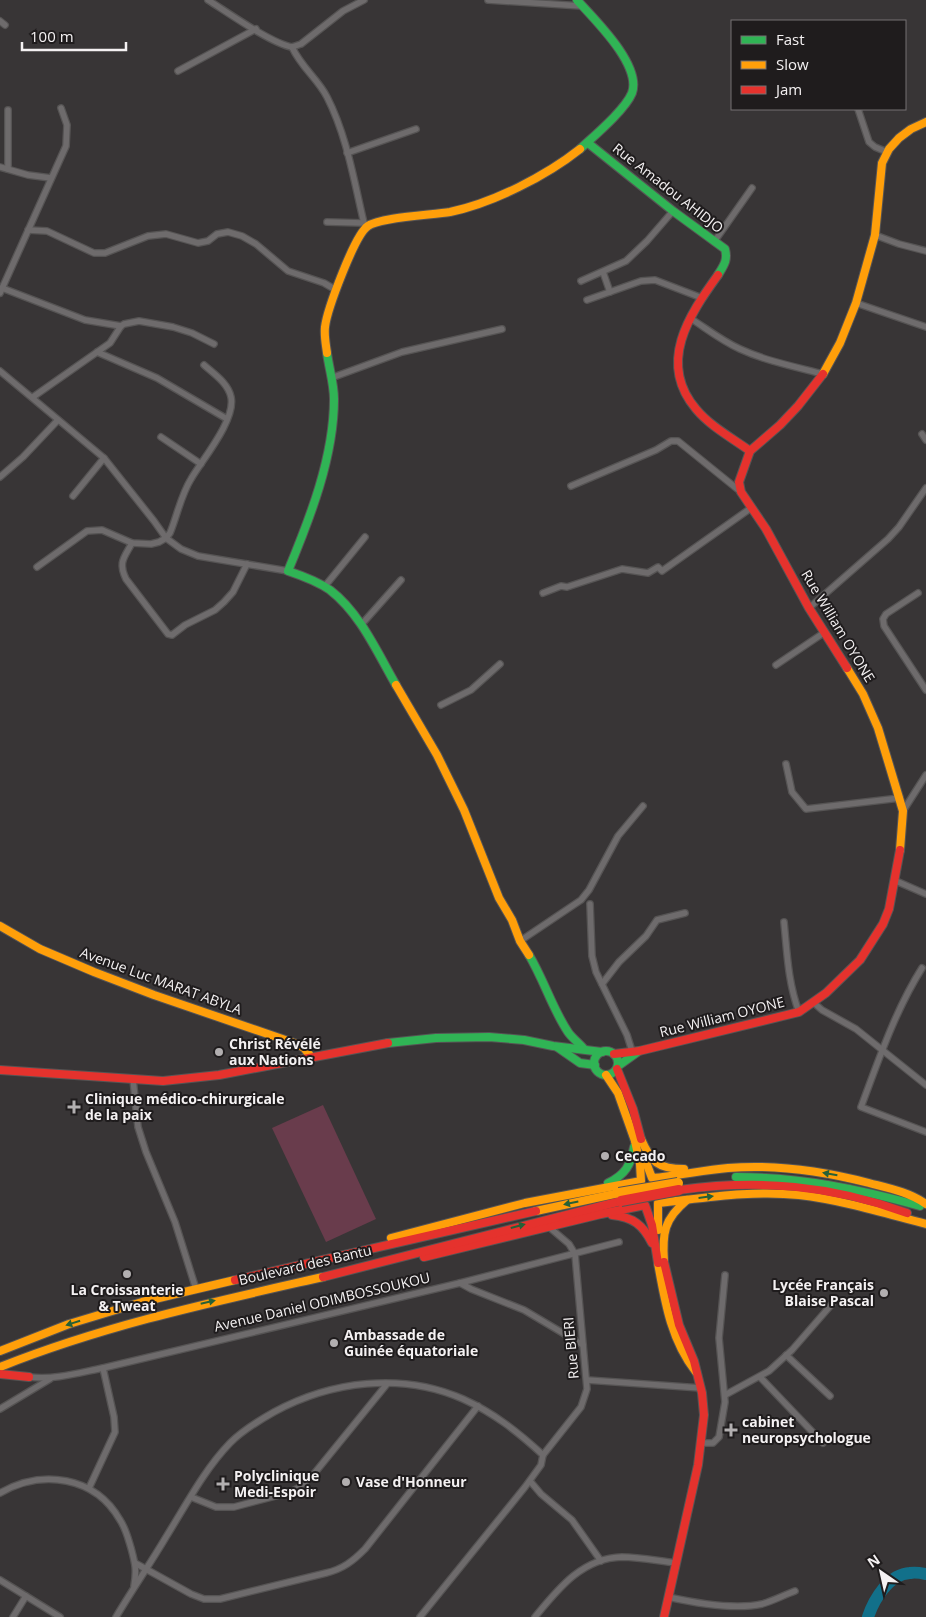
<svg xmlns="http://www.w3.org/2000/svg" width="926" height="1617" font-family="'Open Sans',sans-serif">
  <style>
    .green { fill: #693c4c }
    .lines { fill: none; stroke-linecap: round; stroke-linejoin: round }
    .river { stroke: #12708a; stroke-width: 12 }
    .street-casing { stroke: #565454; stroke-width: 8 }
    .fast-casing { stroke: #565454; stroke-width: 10 }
    .slow-casing { stroke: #565454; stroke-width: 10 }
    .jam-casing { stroke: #565454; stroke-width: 10 }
    .street { stroke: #6e6b6c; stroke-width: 5.5 }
    .fast { stroke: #30b455; stroke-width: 8 }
    .slow { stroke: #ff9f0a; stroke-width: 8 }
    .jam { stroke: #e5322d; stroke-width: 8 }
    .slow-bridge-casing { stroke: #565454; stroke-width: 12; stroke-linecap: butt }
    .jam-bridge-casing { stroke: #565454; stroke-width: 12; stroke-linecap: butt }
    .slow-bridge { stroke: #ff9f0a; stroke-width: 10 }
    .jam-bridge { stroke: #e5322d; stroke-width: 10 }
    .oneway { fill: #276036 }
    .poi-dot { fill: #b2afb0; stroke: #1f1c1d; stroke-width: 2 }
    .labels { text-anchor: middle; stroke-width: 4; stroke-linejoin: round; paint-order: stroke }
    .street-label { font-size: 14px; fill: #f4f1f2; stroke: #1f1c1d }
    .poi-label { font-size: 14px; font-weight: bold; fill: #f4f1f2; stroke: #1f1c1d; text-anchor: start }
  </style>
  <rect width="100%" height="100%" fill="#383536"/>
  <!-- green -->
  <polygon class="green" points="323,1105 376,1219 326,1242 272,1128"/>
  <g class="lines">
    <!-- river -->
    <path class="river" d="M868 1617C874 1599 889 1574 910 1573 915 1572 921 1573 926 1574"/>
    <defs>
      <g id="street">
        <path d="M208 0C227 12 272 44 292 47"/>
        <polyline points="488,0 582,6"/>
        <polyline points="0,21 5,25"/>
        <path d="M292 47C301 67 318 79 327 97 347 136 354 181 364 223L367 226"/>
        <polyline points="292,47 301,44 343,11 364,0"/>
        <polyline points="178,71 256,29"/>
        <polyline points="858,109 869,142 875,147 887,152"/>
        <polyline points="8,110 8,169"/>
        <polyline points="347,153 416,129"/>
        <polyline points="0,167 28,175 51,178"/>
        <polyline points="327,222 364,223"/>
        <polyline points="28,230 47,231 94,253 105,253 148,236 166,234 198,243 208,241 217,234 228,232 242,236 256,244 288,271 324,283 336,290"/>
        <polyline points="875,235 899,244 926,251"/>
        <polyline points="714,242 752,188"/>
        <polyline points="603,272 610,292"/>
        <polyline points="581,281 626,261 647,241 673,211"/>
        <polyline points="2,288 85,320 121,326"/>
        <polyline points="0,293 66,146 67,125 61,108"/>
        <polyline points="587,300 641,281 655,280 702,298"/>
        <polyline points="856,303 926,327"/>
        <path d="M690 318C707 329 722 341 740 349 766 361 796 367 823 374"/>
        <polyline points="97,352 157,378 227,419"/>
        <polyline points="0,371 104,458 154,521 166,538 181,549 198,556 288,571"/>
        <polyline points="331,378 402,352 502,329"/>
        <polyline points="33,397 110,343 121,326 124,324 139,321 173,327 192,333 214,344"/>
        <polyline points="922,434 926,440"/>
        <polyline points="161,437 201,464"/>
        <polyline points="0,477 23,457 58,420"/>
        <polyline points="571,486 656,450 671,441 678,441 741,492"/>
        <polyline points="73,496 104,458"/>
        <path d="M132 543C124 558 118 562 126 579L168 634 172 635 185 625 215 610 224 602 233 592 247 564"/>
        <path d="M37 567 87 531 102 530 132 543 151 544 159 542 166 538 170 533C177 516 181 495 191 479 202 460 236 420 231 397 228 383 214 374 204 365"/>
        <polyline points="325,586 365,537"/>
        <polyline points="543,593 561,586 567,587 622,569 648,573 658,567 662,571 751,508"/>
        <polyline points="918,593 886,614 883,619 884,626 926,690"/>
        <polyline points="809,608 888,539 899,527 926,488"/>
        <polyline points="361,625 401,580"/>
        <polyline points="776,665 825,632"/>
        <polyline points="441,705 471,690 500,664"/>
        <polyline points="786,764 792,792 806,809 900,798"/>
        <polyline points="903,811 926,775"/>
        <polyline points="896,881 926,894"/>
        <polyline points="590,904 592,956 596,972 627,1035 632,1051"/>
        <path d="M784 922C787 952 788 983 799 1012"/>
        <polyline points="520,941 581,900 589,890 618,836 643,806"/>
        <path d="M922 968C895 1011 879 1059 861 1107L926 1132"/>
        <polyline points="602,984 619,962 646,936 657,920 685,913"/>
        <polyline points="814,1003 822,1010 856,1029 926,1085"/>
        <polyline points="133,1079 138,1127 146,1152 175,1222 196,1289"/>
        <polyline points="460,1283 471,1289 524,1310 583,1345"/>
        <polyline points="786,1355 830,1396"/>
        <path d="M29 1377C55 1380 78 1373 103 1368L460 1283 619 1242"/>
        <polyline points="760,1377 823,1443"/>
        <polyline points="587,1380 701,1388"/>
        <polyline points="725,1395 769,1371 792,1350 832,1304"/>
        <polyline points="0,1409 50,1379"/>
        <polyline points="702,1443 713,1443 719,1437 725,1402 719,1338 725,1275"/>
        <polyline points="543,1455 581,1407 587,1389 575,1254 569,1244 549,1227"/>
        <polyline points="530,1481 541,1494 572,1520 601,1561"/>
        <polyline points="89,1488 115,1432 114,1417 103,1368"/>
        <path d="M0 1493C42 1469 95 1476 120 1520 126 1529 128 1538 131 1548 135 1563 137 1570 134 1586"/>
        <polyline points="191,1497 216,1507 234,1507 291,1492 298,1488 313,1475 387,1384"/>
        <path d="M135 1563 191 1594 204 1599H220L326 1573C343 1569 353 1561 365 1549L478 1406"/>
        <polyline points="0,1580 60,1617"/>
        <path d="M668 1597C695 1603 735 1610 762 1604 773 1601 784 1595 795 1591"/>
        <polyline points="13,1617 26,1596"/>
        <path d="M116 1617C132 1590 150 1564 166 1537 186 1505 204 1470 230 1443 243 1430 258 1421 274 1412 331 1381 402 1372 463 1399 494 1413 518 1432 543 1455L541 1465 525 1487 420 1617"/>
        <path d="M535 1617C558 1589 582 1558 622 1557 640 1557 658 1561 676 1563"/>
      </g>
      <g id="fast">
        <path d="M577 0C594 19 642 65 632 93 625 110 594 136 580 149"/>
        <path d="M588 143 673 211 725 249C728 260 724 265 718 275"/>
        <path d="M327 353C329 368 334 384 334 399 334 457 310 518 288 571 303 576 317 581 330 590 360 613 377 652 396 685"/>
        <path d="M529 955C544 980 552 1008 568 1032 572 1038 579 1043 584 1049"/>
        <polyline points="388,1043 436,1038 489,1037 524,1040 553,1046 602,1052"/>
        <polyline points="557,1047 580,1063 595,1065"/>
        <circle cx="606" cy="1063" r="12"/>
        <polyline points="618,1066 639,1051"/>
        <path d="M736 1177C800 1177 859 1189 920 1206"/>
        <path d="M608 1183C625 1175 631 1165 634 1147"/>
      </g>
      <g id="slow">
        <path d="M327 353C326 345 324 336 325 327 327 310 355 234 368 226 380 217 432 215 450 212 493 203 546 176 580 149"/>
        <polyline points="823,374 840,343 856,303 875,235 882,163 889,149 899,138 911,129 926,122"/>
        <polyline points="847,668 863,694 878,728 903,811 900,850"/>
        <polyline points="396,685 437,755 464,810 499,898 512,920 520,941 529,955"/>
        <polyline points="0,926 40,949 94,972 154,995 297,1044 304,1048 312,1058"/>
        <polyline points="606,1075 618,1093 635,1141"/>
        <path d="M641 1139C651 1162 658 1169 684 1169"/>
        <path d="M644 1157 652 1178C678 1176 703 1170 728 1168 775 1164 823 1171 869 1183 888 1188 909 1192 926 1204"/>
        <polyline points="536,1211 619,1193"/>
        <path d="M658 1230V1203C705 1198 752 1190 799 1195 842 1200 884 1213 926 1224"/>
        <polyline points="391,1238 525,1203 641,1181 640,1164 635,1141"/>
        <path d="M664 1262C662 1233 664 1219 687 1200"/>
        <path d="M658 1263C665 1302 671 1340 696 1372"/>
        <polyline points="0,1351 69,1324 142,1302 235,1280"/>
        <path d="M0 1367C105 1325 213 1302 323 1277"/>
      </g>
      <g id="jam">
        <path d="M718 275C689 315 657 363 696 409 710 426 732 438 750 451"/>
        <polyline points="823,374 798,406 780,425 750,451 739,482 741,492 766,529 809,608 847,668"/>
        <polyline points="614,1054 639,1051 799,1012 826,993 860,960 883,924 889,909 900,850"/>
        <polyline points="617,1069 633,1109 641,1139"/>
        <polyline points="0,1070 163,1081 219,1075 388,1043"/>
        <path d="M679 1190C759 1179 831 1185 907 1213"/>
        <path d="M612 1215C633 1217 643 1225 652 1243"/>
        <polyline points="424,1257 601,1214 645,1205 652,1225 658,1263"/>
        <polyline points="664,1262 679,1325 694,1361 702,1393 704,1415 698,1465 664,1617"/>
        <polyline points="323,1277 621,1201"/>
        <polyline points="235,1280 536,1211"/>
        <polyline points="0,1374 29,1377"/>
      </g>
    </defs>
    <!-- street casing -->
    <use href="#street" class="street-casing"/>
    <!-- fast casing -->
    <use href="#fast" class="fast-casing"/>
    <!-- slow casing -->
    <use href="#slow" class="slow-casing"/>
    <!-- jam casing -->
    <use href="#jam" class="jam-casing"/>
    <!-- street -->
    <use href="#street" class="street"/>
    <!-- fast -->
    <use href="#fast" class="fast"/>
    <!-- slow -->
    <use href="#slow" class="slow"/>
    <!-- jam -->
    <use href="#jam" class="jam"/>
    <defs>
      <polyline id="slow-bridge" points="619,1193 678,1183"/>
      <polyline id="jam-bridge" points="621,1201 679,1190"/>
    </defs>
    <!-- slow-bridge casing -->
    <use href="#slow-bridge" class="slow-bridge-casing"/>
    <!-- jam-bridge casing -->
    <use href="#jam-bridge" class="jam-bridge-casing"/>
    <!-- slow-bridge -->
    <use href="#slow-bridge" class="slow-bridge"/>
    <!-- jam-bridge -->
    <use href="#jam-bridge" class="jam-bridge"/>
  </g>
  <!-- one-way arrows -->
  <defs><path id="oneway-solid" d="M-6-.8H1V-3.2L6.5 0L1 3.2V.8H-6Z" transform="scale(1.25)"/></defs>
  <g class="oneway">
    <use href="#oneway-solid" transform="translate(830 1174) rotate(-170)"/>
    <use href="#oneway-solid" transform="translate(706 1197) rotate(-7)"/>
    <use href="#oneway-solid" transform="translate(571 1203) rotate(168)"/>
    <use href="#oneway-solid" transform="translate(518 1226) rotate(-15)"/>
    <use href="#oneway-solid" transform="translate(208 1302) rotate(-13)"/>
    <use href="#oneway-solid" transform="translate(73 1323) rotate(162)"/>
  </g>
  <!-- markers -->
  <g class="poi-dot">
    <circle cx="219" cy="1052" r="5"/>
    <path d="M71.5 1099.5h5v5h5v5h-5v5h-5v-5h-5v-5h5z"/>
    <circle cx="605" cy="1156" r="5"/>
    <circle cx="127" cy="1274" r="5"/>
    <circle cx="884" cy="1293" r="5"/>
    <circle cx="334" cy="1343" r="5"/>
    <path d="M728.5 1422.5h5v5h5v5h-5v5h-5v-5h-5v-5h5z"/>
    <circle cx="346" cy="1482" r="5"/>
    <path d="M220.5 1476.5h5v5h5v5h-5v5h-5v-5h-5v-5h5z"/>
  </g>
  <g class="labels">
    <!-- street labels -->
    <g class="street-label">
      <text transform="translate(668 188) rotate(38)" y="5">Rue Amadou AHIDJO</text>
      <text transform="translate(838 626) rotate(59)" y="5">Rue William OYONE</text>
      <text transform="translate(161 981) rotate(20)" y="5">Avenue Luc MARAT ABYLA</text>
      <text transform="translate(722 1017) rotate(-14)" y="5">Rue William OYONE</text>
      <text transform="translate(305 1265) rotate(-13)" y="5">Boulevard des Bantu</text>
      <text transform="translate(322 1302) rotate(-13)" y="5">Avenue Daniel ODIMBOSSOUKOU</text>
      <text transform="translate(571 1348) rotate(-95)" y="5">Rue BIERI</text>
    </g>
    <!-- poi labels -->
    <g class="poi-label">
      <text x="229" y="1049">Christ Révélé<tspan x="229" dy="16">aux Nations</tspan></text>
      <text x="85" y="1104">Clinique médico-chirurgicale<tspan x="85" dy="16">de la paix</tspan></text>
      <text x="615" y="1161">Cecado</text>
      <text x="874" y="1290" text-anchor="end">Lycée Français<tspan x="874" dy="16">Blaise Pascal</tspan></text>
      <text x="127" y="1295" text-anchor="middle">La Croissanterie<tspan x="127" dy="16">&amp; Tweat</tspan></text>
      <text x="344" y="1340">Ambassade de<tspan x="344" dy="16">Guinée équatoriale</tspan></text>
      <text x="742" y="1427">cabinet<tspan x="742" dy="16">neuropsychologue</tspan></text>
      <text x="234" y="1481">Polyclinique<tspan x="234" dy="16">Medi-Espoir</tspan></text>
      <text x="356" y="1487">Vase d'Honneur</text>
    </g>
  </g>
  <!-- legend -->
  <rect x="731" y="20" width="175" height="90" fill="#1f1c1d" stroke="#747172"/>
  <rect x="741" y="36" width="25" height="8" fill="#30b455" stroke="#747172"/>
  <text x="776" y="45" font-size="15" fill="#f4f1f2">Fast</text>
  <rect x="741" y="61" width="25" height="8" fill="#ff9f0a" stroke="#747172"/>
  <text x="776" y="70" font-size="15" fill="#f4f1f2">Slow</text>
  <rect x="741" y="86" width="25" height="8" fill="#e5322d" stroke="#747172"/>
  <text x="776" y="95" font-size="15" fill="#f4f1f2">Jam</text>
  <!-- north arrow -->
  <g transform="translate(881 1572) rotate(326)" stroke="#1f1c1d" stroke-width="4" paint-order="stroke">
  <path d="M0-4L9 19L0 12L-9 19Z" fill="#f4f1f2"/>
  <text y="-8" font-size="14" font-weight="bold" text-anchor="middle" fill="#f4f1f2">N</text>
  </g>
  <!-- scale -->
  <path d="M22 42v8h104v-8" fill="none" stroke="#f4f1f2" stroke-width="2.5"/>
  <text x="30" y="42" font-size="15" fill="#f4f1f2" stroke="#1f1c1d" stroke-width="4" paint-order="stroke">100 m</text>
</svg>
